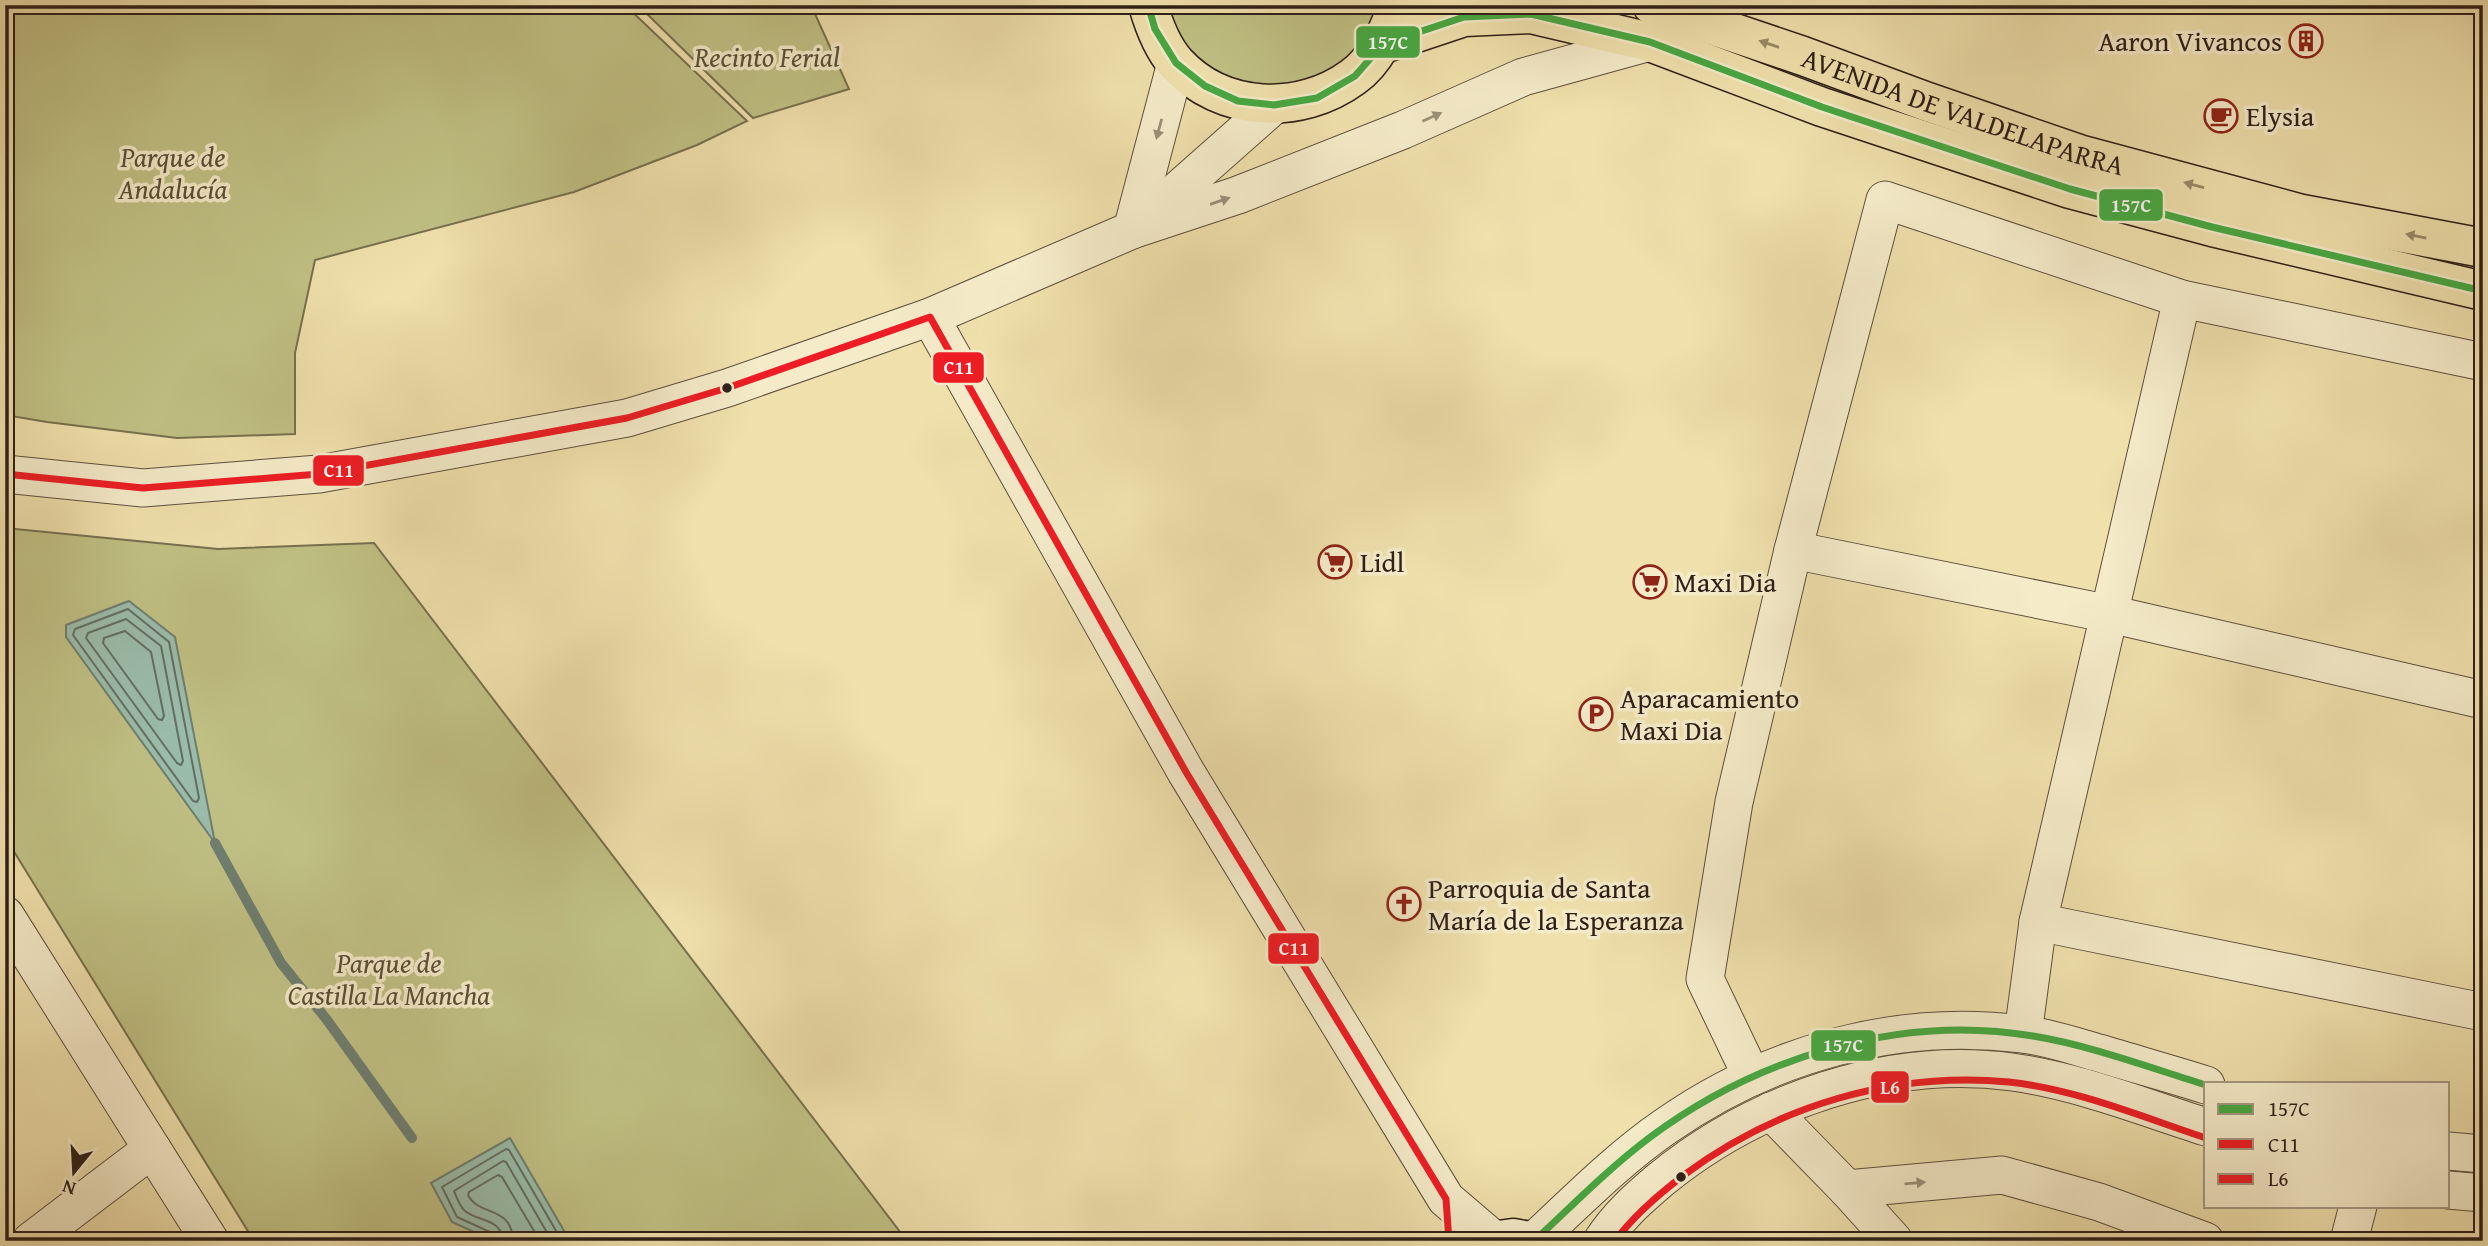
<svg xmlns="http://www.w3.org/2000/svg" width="2488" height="1246" font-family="'Gentium Book Plus',serif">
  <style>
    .green { fill: #c0c084; stroke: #77704e; stroke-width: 2 }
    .water { fill: #9abdab; stroke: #6f7e70; stroke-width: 2 }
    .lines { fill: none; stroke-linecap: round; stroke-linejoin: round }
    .shore { stroke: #646e62; stroke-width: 2 }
    .stream { stroke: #6f7e70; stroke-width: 10 }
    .minor-casing { stroke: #5e4f3d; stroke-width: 39 }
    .secondary-casing { stroke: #2e1f18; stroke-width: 41 }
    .trunk-casing { stroke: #2e1f18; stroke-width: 41 }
    .minor { stroke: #f5ebc9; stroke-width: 37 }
    .secondary { stroke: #f5ebc9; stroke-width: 38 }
    .trunk { stroke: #efe0ac; stroke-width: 38 }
    .bus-1-casing { stroke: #f5ebc9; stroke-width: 12 }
    .bus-2-casing { stroke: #f5ebc9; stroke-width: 12 }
    .bus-3-casing { stroke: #f5ebc9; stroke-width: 12 }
    .bus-1 { stroke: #47a842; stroke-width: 7 }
    .bus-2 { stroke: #ee1c25; stroke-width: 7 }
    .bus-3 { stroke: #ee1c25; stroke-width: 7 }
    .oneway { fill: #988969 }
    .oneway2 { fill: #9b8f79 }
    .bus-dot { fill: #2e1f18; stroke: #f5ebc9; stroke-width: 2.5 }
    .labels { text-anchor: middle; stroke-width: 7; stroke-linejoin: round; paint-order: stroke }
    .poi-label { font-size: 28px; fill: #2e1f18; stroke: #f5ebc9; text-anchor: start }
    .park-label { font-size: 28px; font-style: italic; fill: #5a4f38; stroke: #f5ebc9 }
    .street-label { font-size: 28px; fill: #2e1f18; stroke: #f5ebc9 }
    .line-badge { stroke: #f5ebc9; stroke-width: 2.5 }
    .badge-label { font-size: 19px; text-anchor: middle; font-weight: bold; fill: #fff }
  </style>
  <rect width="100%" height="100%" fill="#efe0ac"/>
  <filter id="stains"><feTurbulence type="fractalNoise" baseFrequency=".00286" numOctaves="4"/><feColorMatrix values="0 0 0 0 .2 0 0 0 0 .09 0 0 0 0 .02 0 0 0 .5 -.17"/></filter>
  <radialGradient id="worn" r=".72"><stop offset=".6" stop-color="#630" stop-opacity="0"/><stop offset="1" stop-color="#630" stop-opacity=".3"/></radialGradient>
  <!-- green -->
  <g class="green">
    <polygon points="5,5 625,5 747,121 697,145 574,192 315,260 295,353 295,434 177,438 47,422 5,415"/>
    <polygon points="638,5 811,5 849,89 753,118"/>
    <polygon points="1161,5 1382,5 1359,53 1327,78 1249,90 1187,54"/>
    <polygon points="5,528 218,549 374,543 907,1241 254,1241 5,837"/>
  </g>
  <!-- water -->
  <g class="water">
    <polygon points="129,601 175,637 215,843 66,637 66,625"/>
    <polygon points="510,1138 570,1241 494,1241 452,1222 431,1183"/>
  </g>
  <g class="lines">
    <!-- shore -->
    <g class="shore">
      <polygon points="128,609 169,642 199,798 197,802 193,801 73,635 75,629"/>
      <polygon points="126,619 161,646 183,761 181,765 177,763 86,638 88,633"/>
      <polygon points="125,631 151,652 164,716 162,720 158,719 103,643 104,638"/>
      <polyline points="494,1241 490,1232 457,1217 442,1187 506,1149 509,1150 562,1241"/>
      <path d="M503 1241C501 1218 479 1222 465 1211 460 1207 456 1196 454 1191L503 1161 506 1162 552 1241"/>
      <path d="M513 1241C512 1205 479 1217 468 1195L469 1192 498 1175 502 1177 540 1241"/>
    </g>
    <!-- stream -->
    <polyline class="stream" points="215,843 281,963 327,1020 412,1138"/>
    <defs>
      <g id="minor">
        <polyline points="1144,220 1274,105"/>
        <polyline points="1132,230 1176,63"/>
        <polyline points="930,317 1186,772 1446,1199 1494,1240"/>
        <polyline points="5,474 143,488 319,474 627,418 727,388 930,317 1132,230 1238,195 1403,130 1523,77 1650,42"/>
        <polyline points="1793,550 2110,614 2483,700"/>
        <polyline points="5,915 210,1241"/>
        <polyline points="2038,922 2483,1012"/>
        <polyline points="2023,1034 2038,922 2182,299"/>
        <polyline points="1751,1075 1705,979 1734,802 1793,550 1885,200 2182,299 2483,362"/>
        <polyline points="1771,1111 1847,1189 1894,1241"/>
        <polyline points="2448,1151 2483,1154"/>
        <polyline points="1847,1189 2002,1175 2099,1202 2205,1241"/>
        <polyline points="2448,1190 2483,1193"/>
        <polyline points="31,1241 152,1149"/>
        <path d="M1534 1241C1576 1202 1618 1159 1666 1126 1769 1054 1896 1018 2022 1034 2048 1037 2074 1046 2099 1053 2135 1064 2171 1074 2206 1085"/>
        <path d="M1602 1241C1618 1216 1638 1199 1660 1180 1755 1102 1889 1055 2012 1072 2078 1081 2143 1107 2206 1127"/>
        <polyline points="2349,1241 2358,1206"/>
      </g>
      <polyline id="secondary" points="1491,1241 1513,1238 1530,1241"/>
      <g id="trunk">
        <path d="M1148 5C1154 26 1162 47 1176 63 1222 113 1300 116 1353 77 1377 60 1388 31 1398 5"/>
        <path id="s1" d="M1652 5 1803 56 1925 101 2079 154 2302 214 2483 248"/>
        <polyline points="1383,44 1464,17 1531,14 1650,42 1822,107 2070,189 2212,227 2483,291"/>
      </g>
    </defs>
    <!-- minor casing -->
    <use href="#minor" class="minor-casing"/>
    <!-- secondary casing -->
    <use href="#secondary" class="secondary-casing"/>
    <!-- trunk casing -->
    <use href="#trunk" class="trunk-casing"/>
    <!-- minor -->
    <use href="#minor" class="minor"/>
    <!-- secondary -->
    <use href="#secondary" class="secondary"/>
    <!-- trunk -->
    <use href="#trunk" class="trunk"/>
    <defs>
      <g id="bus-1">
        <polyline points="1148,5 1155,29 1176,63 1205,86 1238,101 1274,105 1317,98 1355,76 1383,44 1464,17 1531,14 1650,42 1822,107 2070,189 2212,227 2483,291"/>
        <path d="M1534 1241C1572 1206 1608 1169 1649 1138 1756 1058 1899 1013 2033 1036 2089 1045 2151 1068 2206 1085"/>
      </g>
      <polyline id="bus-2" points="5,474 143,488 319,474 627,418 727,388 930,317 1186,772 1446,1199 1449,1241"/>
      <path id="bus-3" d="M1615 1241C1634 1215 1659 1194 1684 1175 1777 1106 1892 1071 2009 1082 2075 1089 2140 1116 2203 1137"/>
    </defs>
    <!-- bus-1 casing -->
    <use href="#bus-1" class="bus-1-casing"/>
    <!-- bus-2 casing -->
    <use href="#bus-2" class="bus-2-casing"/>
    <!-- bus-3 casing -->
    <use href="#bus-3" class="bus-3-casing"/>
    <!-- bus-1 -->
    <use href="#bus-1" class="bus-1"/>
    <!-- bus-2 -->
    <use href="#bus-2" class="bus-2"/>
    <!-- bus-3 -->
    <use href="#bus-3" class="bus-3"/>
  </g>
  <!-- one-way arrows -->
  <defs><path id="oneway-solid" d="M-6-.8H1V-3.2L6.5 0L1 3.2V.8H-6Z" transform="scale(1.75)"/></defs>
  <g class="oneway">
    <use href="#oneway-solid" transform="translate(1769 44) rotate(-161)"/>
    <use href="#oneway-solid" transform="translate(2194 185) rotate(-165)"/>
    <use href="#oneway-solid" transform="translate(2416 236) rotate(-169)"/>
  </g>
  <g class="oneway2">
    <use href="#oneway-solid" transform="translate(1432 117) rotate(-24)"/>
    <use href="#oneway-solid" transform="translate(1159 129) rotate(105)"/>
    <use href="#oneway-solid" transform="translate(1220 201) rotate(-19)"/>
    <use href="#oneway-solid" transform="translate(1915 1183) rotate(-5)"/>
  </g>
  <!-- icons -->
  <defs>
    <symbol id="building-ring" viewBox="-11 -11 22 22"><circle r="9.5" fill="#f5ebc9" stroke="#8f2418" stroke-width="1.5"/><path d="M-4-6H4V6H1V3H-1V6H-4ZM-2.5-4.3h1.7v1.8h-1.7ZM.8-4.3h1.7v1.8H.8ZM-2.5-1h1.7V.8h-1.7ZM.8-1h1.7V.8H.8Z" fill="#8f2418"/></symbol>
    <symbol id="cafe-ring" viewBox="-11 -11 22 22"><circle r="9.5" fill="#f5ebc9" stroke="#8f2418" stroke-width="1.5"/><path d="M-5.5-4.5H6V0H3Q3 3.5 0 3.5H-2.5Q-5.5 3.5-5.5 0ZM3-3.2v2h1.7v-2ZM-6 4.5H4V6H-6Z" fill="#8f2418"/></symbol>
    <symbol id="supermarket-ring" viewBox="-11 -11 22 22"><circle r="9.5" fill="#f5ebc9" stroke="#8f2418" stroke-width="1.5"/><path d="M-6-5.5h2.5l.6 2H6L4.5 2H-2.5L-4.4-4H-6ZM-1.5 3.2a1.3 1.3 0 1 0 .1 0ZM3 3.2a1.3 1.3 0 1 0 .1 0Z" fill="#8f2418"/></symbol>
    <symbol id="parking-ring" viewBox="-11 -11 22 22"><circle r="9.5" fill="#f5ebc9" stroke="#8f2418" stroke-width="1.5"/><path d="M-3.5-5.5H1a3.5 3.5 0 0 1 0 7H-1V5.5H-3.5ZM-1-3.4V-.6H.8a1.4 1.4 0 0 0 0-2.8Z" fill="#8f2418"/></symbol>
    <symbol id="church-ring" viewBox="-11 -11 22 22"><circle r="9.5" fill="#f5ebc9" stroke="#8f2418" stroke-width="1.5"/><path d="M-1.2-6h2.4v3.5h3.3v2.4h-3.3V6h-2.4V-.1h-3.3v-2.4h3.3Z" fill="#8f2418"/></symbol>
  </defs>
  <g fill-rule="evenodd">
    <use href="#building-ring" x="2287" y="22" width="38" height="38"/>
    <use href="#cafe-ring" x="2202" y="97" width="38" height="38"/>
    <use href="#supermarket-ring" x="1316" y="543" width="38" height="38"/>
    <use href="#supermarket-ring" x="1631" y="563" width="38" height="38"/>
    <use href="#parking-ring" x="1577" y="695" width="38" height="38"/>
    <use href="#church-ring" x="1385" y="885" width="38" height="38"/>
  </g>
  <!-- markers -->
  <g class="bus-dot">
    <circle cx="727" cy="388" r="6"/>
    <circle cx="1681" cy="1177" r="6"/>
  </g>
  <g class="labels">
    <!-- poi labels -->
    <g class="poi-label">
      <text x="2282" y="51" text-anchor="end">Aaron Vivancos</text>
      <text x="2246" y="126">Elysia</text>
      <text x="1360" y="572">Lidl</text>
      <text x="1674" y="592">Maxi Dia</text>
      <text x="1620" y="708">Aparacamiento<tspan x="1620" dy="32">Maxi Dia</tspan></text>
      <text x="1428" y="898">Parroquia de Santa<tspan x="1428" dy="32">María de la Esperanza</tspan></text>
    </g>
    <!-- park labels -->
    <g class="park-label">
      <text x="767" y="67">Recinto Ferial</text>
      <text x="173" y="167">Parque de<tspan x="173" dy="32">Andalucía</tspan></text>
      <text x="389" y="973">Parque de<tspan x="389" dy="32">Castilla La Mancha</tspan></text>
    </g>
    <!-- street labels -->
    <g class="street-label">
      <text dy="10" stroke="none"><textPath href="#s1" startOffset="329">AVENIDA DE VALDELAPARRA</textPath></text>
    </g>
  </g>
  <g class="line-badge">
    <rect x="1355" y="25" width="66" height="34" rx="7" fill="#47a842"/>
    <rect x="2098" y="188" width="66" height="34" rx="7" fill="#47a842"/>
    <rect x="932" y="351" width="53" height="33" rx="7" fill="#ee1c25"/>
    <rect x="312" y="454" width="53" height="33" rx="7" fill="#ee1c25"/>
    <rect x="1267" y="932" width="53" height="33" rx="7" fill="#ee1c25"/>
    <rect x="1810" y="1029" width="67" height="33" rx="7" fill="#47a842"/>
    <rect x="1870" y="1070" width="40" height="34" rx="7" fill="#ee1c25"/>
  </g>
  <g class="badge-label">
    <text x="1388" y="49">157C</text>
    <text x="2131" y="212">157C</text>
    <text x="959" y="374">C11</text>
    <text x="339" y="477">C11</text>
    <text x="1294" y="955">C11</text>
    <text x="1843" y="1052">157C</text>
    <text x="1890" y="1094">L6</text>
  </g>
  <!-- margin -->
  <rect width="2488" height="1246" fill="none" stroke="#efe0ac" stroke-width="28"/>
  <rect x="7" y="7" width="2474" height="1232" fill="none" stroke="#2e1f18" stroke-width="3.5"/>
  <rect x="14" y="14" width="2460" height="1218" fill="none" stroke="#2e1f18" stroke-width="2"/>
  <!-- legend -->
  <rect x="2204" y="1082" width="245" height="126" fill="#f5ebc9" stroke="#a59982" stroke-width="2"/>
  <rect x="2218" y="1104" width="35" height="10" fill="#47a842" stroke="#a59982" stroke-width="2"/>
  <text x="2268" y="1116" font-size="21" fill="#2e1f18">157C</text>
  <rect x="2218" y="1139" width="35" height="10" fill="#ee1c25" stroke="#a59982" stroke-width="2"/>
  <text x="2268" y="1152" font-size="21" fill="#2e1f18">C11</text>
  <rect x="2218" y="1174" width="35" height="10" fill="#ee1c25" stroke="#a59982" stroke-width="2"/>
  <text x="2268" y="1186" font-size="21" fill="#2e1f18">L6</text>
  <!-- north arrow -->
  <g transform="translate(74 1172) rotate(198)" stroke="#f5ebc9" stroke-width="5" paint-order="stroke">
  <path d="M0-5L12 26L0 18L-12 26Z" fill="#2e1f18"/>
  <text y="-10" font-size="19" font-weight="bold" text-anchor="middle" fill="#2e1f18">N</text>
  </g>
  <rect width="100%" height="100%" filter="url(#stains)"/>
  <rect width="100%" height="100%" fill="url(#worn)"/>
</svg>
